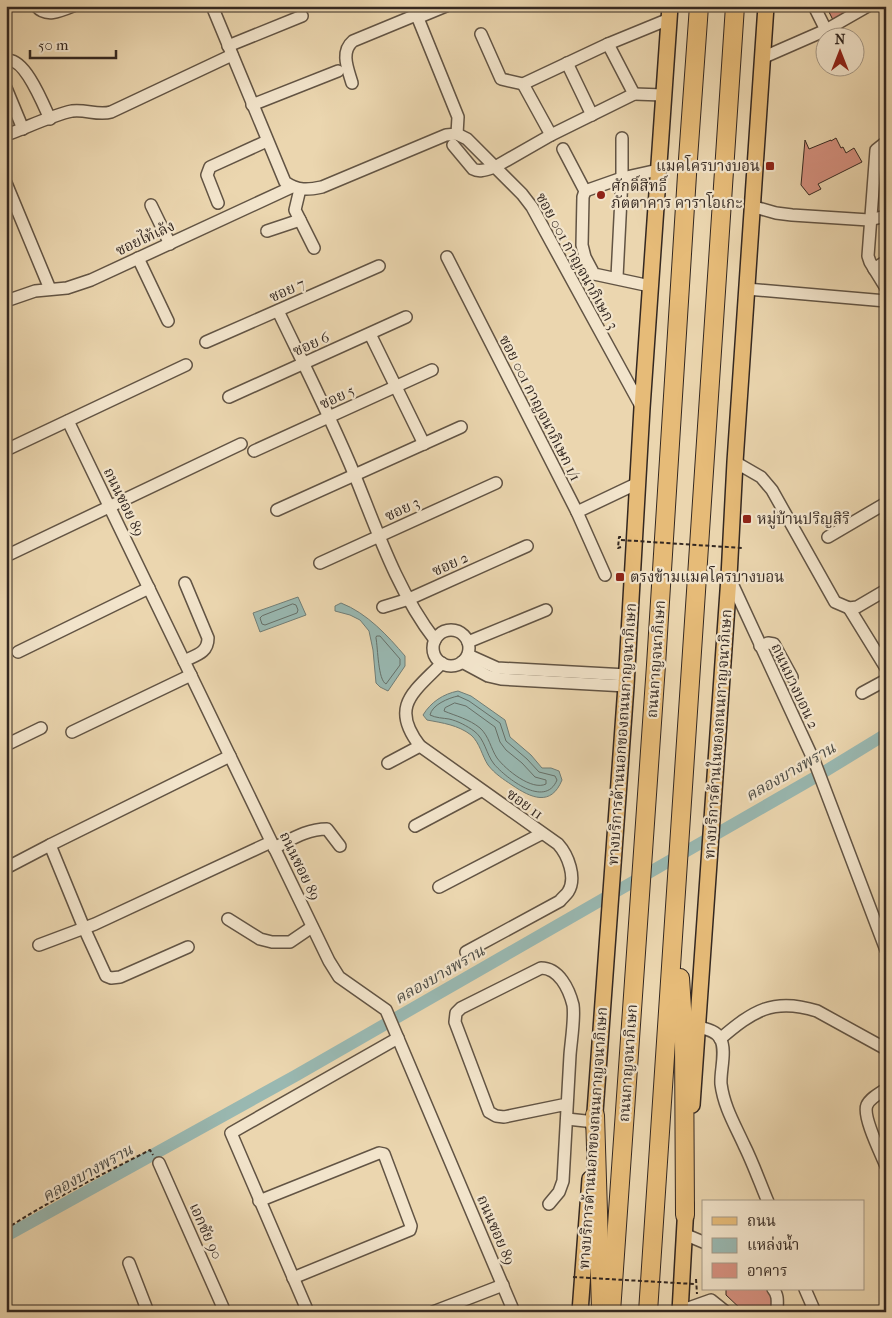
<svg xmlns="http://www.w3.org/2000/svg" width="892" height="1318" font-family="'IM FELL French Canon','Noto Serif Thai',serif">
  <style>
    .water { fill: #99b8b1; stroke: #717e77 }
    .lines { fill: none; stroke-linecap: round; stroke-linejoin: round }
    .shore { stroke: #667069; stroke-width: 1 }
    .canal { stroke: #99b8b1; stroke-width: 12 }
    .building { fill: #d69180; stroke: #342821 }
    .minor-casing { stroke: #625444; stroke-width: 14 }
    .major-casing { stroke: #342821; stroke-width: 18 }
    .highway-casing { stroke: #342821; stroke-width: 20 }
    .path { stroke: #342821; stroke-width: 2; stroke-dasharray: 4 2.5; stroke-linecap: butt }
    .minor { stroke: #f2e4cb; stroke-width: 11 }
    .major { stroke: #e6bb78; stroke-width: 15 }
    .highway { stroke: #e6bb78; stroke-width: 18 }
    .path-bridge { stroke: #342821; stroke-width: 2; stroke-dasharray: 4 2.5; stroke-linecap: butt }
    .poi-dot { fill: #8f2418; stroke: #f2e4cb; stroke-width: 2 }
    .labels { text-anchor: middle; stroke-width: 4.5; stroke-linejoin: round; paint-order: stroke }
    .poi-label { font-size: 15px; fill: #342821; stroke: #f2e4cb; text-anchor: start }
    .street-label { font-size: 15px; fill: #342821; stroke: #f2e4cb }
    .water-label { font-size: 16px; font-style: italic; fill: #4d4c45; stroke: #f2e4cb }
  </style>
  <rect width="100%" height="100%" fill="#ebd6af"/>
  <filter id="stains"><feTurbulence type="fractalNoise" baseFrequency=".004" numOctaves="4"/><feColorMatrix values="0 0 0 0 .2 0 0 0 0 .09 0 0 0 0 .02 0 0 0 .5 -.17"/></filter>
  <radialGradient id="worn" r=".72"><stop offset=".6" stop-color="#630" stop-opacity="0"/><stop offset="1" stop-color="#630" stop-opacity=".3"/></radialGradient>
  <!-- water -->
  <g class="water">
    <polygon points="298,597 306,615 260,632 253,613"/>
    <path d="M341 603C367 613 388 636 405 656V666L388 691 380 687 376 683 373 650 369 631 360 620 350 615 335 611V606Z"/>
    <path d="M458 691 471 696 505 720 510 737 531 755 542 768H551L559 771 562 780C551 807 531 798 512 785 503 779 495 774 488 765 482 756 480 743 471 735 458 725 443 723 427 720L423 715C431 702 443 694 458 691Z"/>
  </g>
  <g class="lines">
    <!-- shore -->
    <g class="shore">
      <polygon points="293,604 296,605 298,610 297,613 265,625 262,624 260,618 262,616"/>
      <path d="M377 636H380L400 659V665L386 684C378 680 378 649 376 638Z"/>
      <path d="M458 696 469 701 500 723 506 741 527 759 539 772 555 776 557 780C545 809 506 778 494 764 486 754 485 739 474 731 467 726 458 721 449 719 443 718 436 718 430 715 432 705 448 698 458 696Z"/>
      <path d="M455 703 466 706 495 727 500 742 506 750 522 763 535 777 546 780V784C532 791 506 770 497 758 491 749 489 736 480 728 469 719 456 716 444 711L445 708Z"/>
    </g>
    <!-- canal -->
    <polyline class="canal" points="6,1236 295,1076 819,775 886,734"/>
  </g>
  <!-- building -->
  <g class="building">
    <polygon points="826,6 857,6 833,20"/>
    <polygon points="836,138 841,148 843,147 846,153 854,148 862,162 818,184 821,189 809,195 801,185 805,140 809,149 831,140 831,141"/>
    <polygon points="726,1289 767,1289 774,1296 773,1312 744,1312 726,1295"/>
  </g>
  <g class="lines">
    <defs>
      <g id="minor">
        <path d="M36 6C46 18 61 11 73 6"/>
        <path d="M212 6 285 182C298 191 308 190 322 187L446 135 457 134 467 139 522 194 532 207 642 408"/>
        <polyline points="413,6 458,117 457,134"/>
        <polyline points="814,6 826,30"/>
        <polyline points="417,18 446,6"/>
        <polyline points="481,34 501,79 523,84"/>
        <polyline points="228,46 302,16"/>
        <polyline points="762,58 826,30 868,6"/>
        <path d="M6 61C24 55 44 106 50 119"/>
        <polyline points="567,63 592,115"/>
        <path d="M352 83C348 69 340 52 353 41L416 15"/>
        <polyline points="6,88 23,129"/>
        <polyline points="634,94 663,95"/>
        <polyline points="252,105 338,71"/>
        <path d="M6 135C26 128 52 115 72 111 86 109 98 116 111 112L232 55"/>
        <polyline points="551,135 523,84 608,44 669,19"/>
        <polyline points="886,142 876,150 868,256 870,262 886,288"/>
        <path d="M453 145 473 169C480 173 488 169 495 167L551 135 634 94 608 44"/>
        <polyline points="563,149 585,191 583,197 582,245 585,257 594,274 650,286"/>
        <polyline points="6,183 50,289"/>
        <polyline points="300,189 295,210 314,248"/>
        <polyline points="585,191 622,178 658,170"/>
        <polyline points="218,203 207,175 210,167 267,141"/>
        <polyline points="151,205 170,244"/>
        <polyline points="751,206 776,213 792,215 869,220 886,216"/>
        <polyline points="267,231 300,220"/>
        <polyline points="447,257 577,512 638,483"/>
        <polyline points="138,258 168,321"/>
        <polyline points="874,269 886,261"/>
        <polyline points="617,277 622,178 622,138"/>
        <polyline points="747,289 886,301"/>
        <polyline points="6,301 35,291 67,288 91,280 292,187"/>
        <path d="M278 311C304 365 332 420 355 476 378 533 398 592 435 640"/>
        <polyline points="370,334 424,444"/>
        <polyline points="206,342 379,266"/>
        <polyline points="229,397 406,317"/>
        <polyline points="68,421 329,961 339,977 386,1010 514,1312"/>
        <polyline points="6,450 186,365"/>
        <polyline points="254,451 432,370"/>
        <polyline points="735,462 761,477 772,490 835,602 849,608 857,607 886,590"/>
        <polyline points="277,510 461,427"/>
        <polyline points="577,512 605,575"/>
        <polyline points="828,537 886,503"/>
        <polyline points="6,556 241,444"/>
        <polyline points="320,563 496,483"/>
        <polyline points="730,579 815,763 886,950"/>
        <polyline points="383,607 409,599 527,546"/>
        <polyline points="849,608 886,668"/>
        <circle cx="451" cy="648" r="18"/>
        <polyline points="468,642 546,610"/>
        <polyline points="760,646 768,643 774,644 792,677"/>
        <polyline points="18,652 149,588"/>
        <polyline points="468,655 497,668 627,675"/>
        <path d="M184 661C196 655 208 653 208 638L185 583"/>
        <polyline points="462,662 488,676 501,679 626,686"/>
        <path d="M442 663C414 692 389 706 420 746L558 844C568 855 577 878 568 892 566 895 562 898 560 901L466 952"/>
        <polyline points="862,693 886,680"/>
        <polyline points="72,732 191,675"/>
        <polyline points="6,745 41,728"/>
        <polyline points="388,763 420,746"/>
        <polyline points="415,826 481,791"/>
        <polyline points="50,845 84,928 106,976 111,978 120,977 188,947"/>
        <path d="M274 848C292 839 307 829 327 829L340 846"/>
        <polyline points="6,868 50,845 230,756"/>
        <polyline points="439,887 541,834"/>
        <polyline points="228,919 260,939 272,942 290,942 312,927"/>
        <polyline points="39,945 95,924 271,842"/>
        <path d="M696 1026C705 1029 715 1030 720 1038 727 1050 720 1071 721 1084 724 1107 735 1125 744 1145 753 1163 760 1183 768 1202"/>
        <path d="M720 1039C753 1011 773 997 817 1011L886 1049"/>
        <path d="M886 1089C880 1093 870 1098 867 1105 862 1116 881 1154 886 1166"/>
        <polyline points="567,1119 595,1122"/>
        <polyline points="159,1163 225,1312"/>
        <polyline points="259,1201 379,1153 384,1154 411,1226 410,1230 293,1278"/>
        <path d="M549 1204 559 1192 563 1181C565 1139 568 1097 570 1055 571 1041 575 1018 573 1005 569 989 559 968 541 968L461 1008 456 1013 455 1022 489 1112 496 1116 504 1117 567 1104"/>
        <polyline points="684,1234 703,1242"/>
        <polyline points="129,1263 148,1312"/>
        <path d="M773 1289C779 1296 777 1303 777 1312"/>
        <polyline points="805,1289 815,1312"/>
        <polyline points="680,1311 711,1300 726,1312"/>
        <polyline points="308,1312 231,1133 398,1038"/>
        <polyline points="433,1312 503,1285"/>
      </g>
      <g id="major">
        <polyline points="692,1105 729,577 735,462 766,6"/>
        <polyline points="594,1126 626,686 642,408 670,6"/>
        <polyline points="580,1312 590,1179"/>
        <polyline points="680,1312 686,1205"/>
      </g>
      <g id="highway">
        <polyline points="680,978 684,1039 685,1215"/>
        <polyline points="595,1115 601,1309"/>
        <polyline points="611,1312 656,665 688,159 699,6"/>
        <polyline points="648,1312 735,6"/>
      </g>
    </defs>
    <!-- minor casing -->
    <use href="#minor" class="minor-casing"/>
    <!-- major casing -->
    <use href="#major" class="major-casing"/>
    <!-- highway casing -->
    <use href="#highway" class="highway-casing"/>
    <!-- path -->
    <g class="path">
      <polyline points="621,537 619,537 618,548 621,547"/>
      <path d="M6 1229C52 1199 101 1175 150 1150L153 1155"/>
      <polyline points="696,1279 697,1294"/>
    </g>
    <!-- minor -->
    <use href="#minor" class="minor"/>
    <!-- major -->
    <use href="#major" class="major"/>
    <!-- highway -->
    <use href="#highway" class="highway"/>
    <!-- path-bridge -->
    <g class="path-bridge">
      <polyline points="621,540 742,548"/>
      <polyline points="573,1277 694,1284"/>
    </g>
  </g>
  <!-- markers -->
  <g class="poi-dot">
    <rect x="765" y="161" width="10" height="10" rx="2.5"/>
    <circle cx="601" cy="195" r="5"/>
    <rect x="742" y="514" width="10" height="10" rx="2.5"/>
    <rect x="615" y="572" width="10" height="10" rx="2.5"/>
  </g>
  <g class="labels">
    <!-- poi labels -->
    <g class="poi-label">
      <text x="760" y="171" text-anchor="end">แมคโครบางบอน</text>
      <text x="611" y="191">ศักดิ์สิทธิ์<tspan x="611" dy="17">ภัตตาคาร คาราโอเกะ</tspan></text>
      <text x="757" y="524">หมู่บ้านปริญสิริ</text>
      <text x="630" y="582">ตรงข้ามแมคโครบางบอน</text>
    </g>
    <!-- street labels -->
    <g class="street-label">
      <text transform="translate(145 238) rotate(-25)" y="5">ซอยไท้เล้ง</text>
      <text transform="translate(577 261) rotate(61)" y="5">ซอย 001 กาญจนาภิเษก 3</text>
      <text transform="translate(287 290) rotate(-24)" y="5">ซอย 7</text>
      <text transform="translate(311 344) rotate(-24)" y="5">ซอย 6</text>
      <text transform="translate(337 397) rotate(-25)" y="5">ซอย 5</text>
      <text transform="translate(540 408) rotate(63)" y="5">ซอย 001 กาญจนาภิเษก 1/1</text>
      <text transform="translate(124 502) rotate(64)" y="5">ถนนซอย 89</text>
      <text transform="translate(402 509) rotate(-25)" y="5">ซอย 3</text>
      <text transform="translate(450 564) rotate(-24)" y="5">ซอย 2</text>
      <text transform="translate(656 659) rotate(-86)" y="5">ถนนกาญจนาภิเษก</text>
      <text transform="translate(795 686) rotate(65)" y="5">ถนนบางบอน 2</text>
      <text transform="translate(622 734) rotate(-86)" y="5">ทางบริการด้านนอกของถนนกาญจนาภิเษก</text>
      <text transform="translate(718 734) rotate(-86)" y="5">ทางบริการด้านในของถนนกาญจนาภิเษก</text>
      <text transform="translate(525 804) rotate(36)" y="5">ซอย 11</text>
      <text transform="translate(300 866) rotate(64)" y="5">ถนนซอย 89</text>
      <text transform="translate(628 1063) rotate(-86)" y="5">ถนนกาญจนาภิเษก</text>
      <text transform="translate(593 1138) rotate(-86)" y="5">ทางบริการด้านนอกของถนนกาญจนาภิเษก</text>
      <text transform="translate(496 1230) rotate(67)" y="5">ถนนซอย 89</text>
      <text transform="translate(206 1231) rotate(66)" y="5">เอกชัย 90</text>
    </g>
    <!-- water labels -->
    <g class="water-label">
      <text transform="translate(790 771) rotate(-30)" y="6">คลองบางพราน</text>
      <text transform="translate(439 974) rotate(-30)" y="6">คลองบางพราน</text>
      <text transform="translate(87 1172) rotate(-29)" y="6">คลองบางพราน</text>
    </g>
  </g>
  <!-- margin -->
  <rect width="892" height="1318" fill="none" stroke="#ebd6af" stroke-width="25"/>
  <rect x="8" y="8" width="877" height="1303" fill="none" stroke="#342821" stroke-width="2.5"/>
  <rect x="12" y="12" width="867" height="1293" fill="none" stroke="#342821"/>
  <!-- legend -->
  <rect x="702" y="1200" width="162" height="90" fill="#f2e4cb" stroke="#a69987"/>
  <rect x="712" y="1217" width="25" height="8" fill="#e6bb78" stroke="#a69987"/>
  <text x="747" y="1226" font-size="15" fill="#342821">ถนน</text>
  <rect x="712" y="1238" width="25" height="15" fill="#99b8b1" stroke="#a69987"/>
  <text x="747" y="1250" font-size="15" fill="#342821">แหล่งน้ำ</text>
  <rect x="712" y="1263" width="25" height="15" fill="#d69180" stroke="#a69987"/>
  <text x="747" y="1276" font-size="15" fill="#342821">อาคาร</text>
  <!-- north arrow -->
  <g transform="translate(840 52)"><circle r="24" fill="#f2e4cb" stroke="#a69987"/>
  <path d="M0-4L9 19L0 12L-9 19Z" fill="#8f2418"/>
  <text y="-8" font-size="14" font-weight="bold" text-anchor="middle" fill="#342821">N</text>
  </g>
  <!-- scale -->
  <path d="M30 50v8h86v-8" fill="none" stroke="#342821" stroke-width="2.5"/>
  <text x="38" y="50" font-size="15" fill="#342821" stroke="#f2e4cb" stroke-width="4" paint-order="stroke">50 m</text>
  <rect width="100%" height="100%" filter="url(#stains)"/>
  <rect width="100%" height="100%" fill="url(#worn)"/>
</svg>
